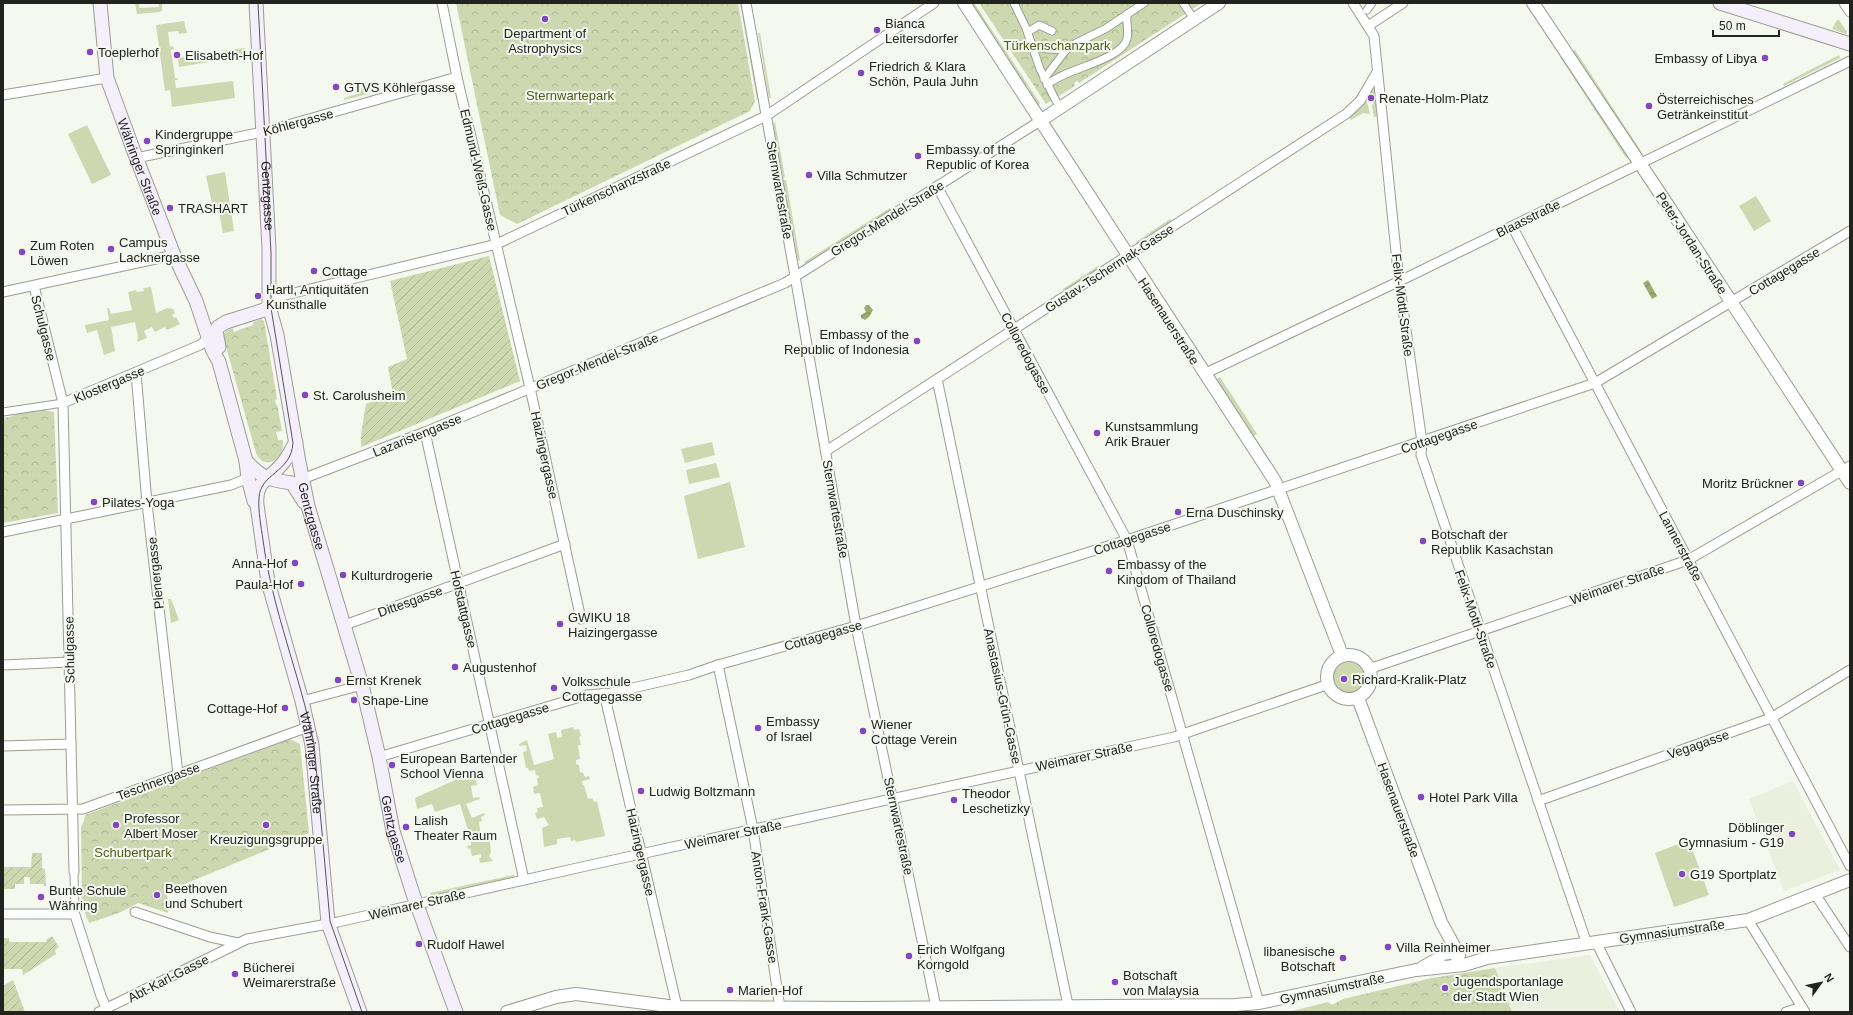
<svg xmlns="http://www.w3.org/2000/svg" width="1853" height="1015" font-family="Helvetica,sans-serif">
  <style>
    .built { fill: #ebf0de }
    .grass { fill: #cdd7b0 }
    .park { fill: url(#park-crowns) }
    .garden { fill: url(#garden-furrows) }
    .water { fill: url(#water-waves) }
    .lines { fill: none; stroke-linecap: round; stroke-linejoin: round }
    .pedestrian-casing { stroke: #9b9d94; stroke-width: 9 }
    .minor-casing { stroke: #9b9d94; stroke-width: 11 }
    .tertiary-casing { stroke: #9b9d94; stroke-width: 14 }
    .secondary-casing { stroke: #9b9d94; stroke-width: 15 }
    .pedestrian { stroke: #fff; stroke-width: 7 }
    .minor { stroke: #fff; stroke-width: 9 }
    .tertiary { stroke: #fff; stroke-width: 12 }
    .secondary { stroke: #f5effc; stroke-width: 13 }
    .tram { stroke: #555751; stroke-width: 1 }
    .poi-dot { fill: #8247bd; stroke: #f5f8ee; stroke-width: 1.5 }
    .labels { text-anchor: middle; stroke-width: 4; stroke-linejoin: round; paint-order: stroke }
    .poi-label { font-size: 13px; fill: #22231f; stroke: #f5f8ee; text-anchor: start }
    .park-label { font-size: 13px; fill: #4f5b19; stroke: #f5f8ee }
    .street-label { font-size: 13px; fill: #22231f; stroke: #f5f8ee }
  </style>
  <defs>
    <pattern id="park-crowns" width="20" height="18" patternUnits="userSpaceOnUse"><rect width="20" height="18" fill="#cdd7b0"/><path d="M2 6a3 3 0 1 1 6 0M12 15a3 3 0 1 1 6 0" fill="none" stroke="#b0b897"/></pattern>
    <pattern id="garden-furrows" width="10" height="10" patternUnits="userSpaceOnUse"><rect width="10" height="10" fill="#cdd7b0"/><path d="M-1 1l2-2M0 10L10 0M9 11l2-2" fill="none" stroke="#b0b897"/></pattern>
    <pattern id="water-waves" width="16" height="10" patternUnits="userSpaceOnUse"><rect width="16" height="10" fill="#9eab70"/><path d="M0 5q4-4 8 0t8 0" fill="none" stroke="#808b5b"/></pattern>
  </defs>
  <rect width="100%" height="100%" fill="#f5f8ee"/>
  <!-- built -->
  <g class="built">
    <polygon points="1793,781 1840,870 1784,891 1749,799"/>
    <polygon points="1590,955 1620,1012 1512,1012 1495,968"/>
  </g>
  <!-- grass -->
  <g class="grass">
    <polygon points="135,3 139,3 139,8 159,7 158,3 162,3 162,10 160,12 137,14"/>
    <polygon points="740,3 743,3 759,100 757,100"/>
    <polygon points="970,3 974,3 1040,103 1038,107 1028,92 1030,90 1027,86 1025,87"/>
    <polygon points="1837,20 1839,20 1847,32 1846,34 1832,29"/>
    <polygon points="184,21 187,33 179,34 178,31 168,32 170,47 173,46 174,49 171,50 175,78 177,78 178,80 175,80 176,88 233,81 235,98 172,107 170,90 165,91 156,25"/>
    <polygon points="758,33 760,33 771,98 769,98"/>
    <polygon points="245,48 246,55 223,59 221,51"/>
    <polygon points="1575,50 1641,151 1639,152 1572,51"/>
    <polygon points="219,52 220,60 179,67 178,58"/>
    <polygon points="1562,55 1629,156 1626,158 1560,57"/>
    <polygon points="1839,55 1840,58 1784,86 1783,84"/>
    <polygon points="365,85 368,94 344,100 344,98 360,93 362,86"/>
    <polygon points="1372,89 1375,90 1380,116 1374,117 1372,106 1374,101 1368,95"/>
    <polygon points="1365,100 1367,102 1370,114 1363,113 1351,120 1348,116"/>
    <polygon points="775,122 785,177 783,178 773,123"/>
    <polygon points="87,125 111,175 92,184 68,134"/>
    <polygon points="225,172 234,231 223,233 219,212 214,213 206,176"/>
    <polygon points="783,180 786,180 800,260 798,261"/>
    <polygon points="1756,196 1771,221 1754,231 1739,206"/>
    <polygon points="890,208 891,210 806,264 804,262"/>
    <polygon points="1170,219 1172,221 1137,244 1136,242"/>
    <polygon points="1098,266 1100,268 1064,291 1063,289"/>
    <polygon points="151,287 156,313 167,308 173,309 175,313 172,315 174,318 176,317 180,324 167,330 165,327 155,332 152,327 144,331 147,338 137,342 138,337 135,322 111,327 115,351 104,355 97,330 87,333 85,325 109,320 107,308 109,308 111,314 132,310 128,292 136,290 137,292 144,291 143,288"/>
    <polygon points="1220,377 1257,434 1254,436 1222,387 1220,388 1215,380"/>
    <polygon points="712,442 715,455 685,463 681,449"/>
    <polygon points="716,463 720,477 689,484 686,470"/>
    <polygon points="730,482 745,547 698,559 684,496"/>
    <polygon points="168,599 171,599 179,620 171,623"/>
    <circle cx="1349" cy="677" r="16"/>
    <polygon points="573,727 574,730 579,729 581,736 579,737 581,745 578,745 580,759 576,760 576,764 579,765 580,772 583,773 585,777 589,776 590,779 582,781 583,785 584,785 588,799 592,798 594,802 597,801 605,836 576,842 575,840 571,841 570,837 557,839 557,844 544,847 542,828 549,825 544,817 537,819 535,813 538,812 537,808 543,807 540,793 534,794 533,787 538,785 537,778 539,778 538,775 536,776 535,770 529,771 528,768 526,768 523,752 527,751 526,745 520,746 519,744 527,740 534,765 554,759 548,734 556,732 557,738 562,737 561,730"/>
    <polygon points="468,771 470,779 475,778 477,785 471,786 473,798 479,797 480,799 466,804 472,818 484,813 485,815 481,817 482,821 479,822 481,838 489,836 491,851 489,856 493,861 480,863 479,858 481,858 481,854 472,856 470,848 468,849 467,846 471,845 471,840 460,804 435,812 432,804 417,809 415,798 455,780 454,777"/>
    <polygon points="1689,840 1709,895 1674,907 1655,853"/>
    <polygon points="514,875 514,877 430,896 430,893"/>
  </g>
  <!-- park -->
  <g class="park">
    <polygon points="456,3 738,3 755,101 750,111 517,224 500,215"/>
    <polygon points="979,3 1202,3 1079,83 1077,81 1074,83 1075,86 1046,104"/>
    <path d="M261 319 264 321 277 399 275 400 276 405 277 404 282 431 276 432 278 440H283C283 444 283 449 281 453 275 464 262 467 256 453L223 336C225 331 227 330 233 328L234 332 253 325V322Z"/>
    <polygon points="39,409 54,412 58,513 3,523 3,418 10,417 20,412"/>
    <polygon points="290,739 300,744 309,833 167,891 168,913 138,903 119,913 89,923 82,905 82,896 81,827 84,821 85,815"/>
    <polygon points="1495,968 1512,1012 1288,1012 1328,1002 1332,1005 1343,999 1432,978"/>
  </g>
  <!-- garden -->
  <g class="garden">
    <polygon points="489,256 520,381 361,447 361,434 366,404 393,394 388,367 407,359 390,281"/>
    <polygon points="32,853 42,853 42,868 45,869 46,886 44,886 44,884 30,884 30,877 24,877 24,884 15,884 15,889 3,889 3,867 31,867"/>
    <polygon points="52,936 59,947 55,950 56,954 23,975 22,969 3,969 3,938 9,938 9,942 47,942 46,940"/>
    <polygon points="13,980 25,1012 3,1012 3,986"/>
  </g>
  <!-- water -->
  <g class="water">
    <polygon points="1648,280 1657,296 1652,299 1643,283"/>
    <polygon points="866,305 869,305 873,310 869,317 865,320 861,318 861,315 866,312 864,308"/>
  </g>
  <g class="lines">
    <defs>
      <g id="pedestrian">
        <polyline points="1014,3 1026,28 1040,69 1056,101"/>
        <polyline points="1183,3 1194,19"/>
        <polyline points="1367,10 1372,3"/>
        <polyline points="1028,32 1039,25 1052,31"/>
        <polyline points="1032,46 1048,49 1066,50"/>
        <polyline points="1044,79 1066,50 1076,43 1105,29 1144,3"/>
        <path d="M1047 85C1063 69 1121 61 1127 39 1129 31 1126 22 1127 14"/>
        <polyline points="3,412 63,403"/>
        <polyline points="74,872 75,915"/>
      </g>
      <g id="minor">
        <polyline points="442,3 457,77 530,388 581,619"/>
        <polyline points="746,3 795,276 856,626 936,1007"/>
        <polyline points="1353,3 1374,36 1399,281 1422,442 1421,455 1587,944"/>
        <polyline points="1844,3 1850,12"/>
        <polyline points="1368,26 1403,3"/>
        <polyline points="3,95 107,78"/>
        <polyline points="136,158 263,132 457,77"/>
        <polyline points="937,186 1127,540 1259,1003"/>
        <polyline points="1512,226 1850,866"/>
        <polyline points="34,286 63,403 74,872"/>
        <polyline points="3,292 174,255"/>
        <polyline points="269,306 281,296 497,244 766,116 934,3"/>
        <polyline points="136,373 147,503 178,774"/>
        <polyline points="1204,374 1408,277 1850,61"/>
        <polyline points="937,379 1068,1005"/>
        <polyline points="63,403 200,345 209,338"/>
        <polyline points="425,432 524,880"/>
        <polyline points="826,451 1346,114 1360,101 1377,72"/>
        <polyline points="297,481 425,432 785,283 1040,121"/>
        <polyline points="3,532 231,485 248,478"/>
        <polyline points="345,625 565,544"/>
        <polyline points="3,665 70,662"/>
        <polyline points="718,665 753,829 780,1008"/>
        <polyline points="1369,669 1688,560 1850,466"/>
        <polyline points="604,693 678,1011"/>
        <polyline points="302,701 362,685"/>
        <polyline points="3,746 71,744"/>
        <polyline points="379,757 587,695 611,693 689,675 718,665 856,626 1127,540 1595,383 1850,231"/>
        <polyline points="1538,801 1771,718 1850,670"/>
        <polyline points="3,810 83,809 308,727"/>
        <polyline points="1815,894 1850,947"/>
        <polyline points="135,912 210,937 238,943"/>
        <polyline points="3,914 71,914 75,915 101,996 108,1012"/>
        <polyline points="1748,920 1805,1012"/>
        <polyline points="1596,942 1631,1012"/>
        <polyline points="99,1012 247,939 338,922 586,866 1174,737 1329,684"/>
        <polyline points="1786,1012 1802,1007"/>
      </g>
      <g id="tertiary">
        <polyline points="964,3 1275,481 1342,655"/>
        <polyline points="1533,3 1667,204 1850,483"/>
        <polyline points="1040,121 1219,3"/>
        <circle cx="1349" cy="677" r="22"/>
        <polyline points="1358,698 1441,922 1459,955 1456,965"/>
        <polyline points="1423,967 1439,958 1442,954 1456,952"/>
        <polyline points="507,1012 556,997 576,994 676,1007 861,1008 1235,1005 1259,1003 1416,970 1464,965 1487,958 1748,920 1850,880"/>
      </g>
      <g id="secondary">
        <path id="s1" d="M100 3 107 78 133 149 174 255 196 301 212 349 219 362 246 461 248 478 254 501"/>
        <path id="s2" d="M256 3 269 249V306L277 335 299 462 308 506 362 685 379 757 393 831 413 894 456 1012"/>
        <polyline points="1720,3 1850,44"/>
        <polyline points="219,347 216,331 218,327 226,322 264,310 269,306"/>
        <path id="s3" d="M296 442C291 449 288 458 282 464 269 480 255 480 257 505L268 582 302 701 312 745 328 923 360 1012"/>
        <path d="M246 461C262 478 269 480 292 483L304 502"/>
      </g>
    </defs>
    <!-- pedestrian casing -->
    <use href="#pedestrian" class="pedestrian-casing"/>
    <!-- minor casing -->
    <use href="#minor" class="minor-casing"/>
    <!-- tertiary casing -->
    <use href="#tertiary" class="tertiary-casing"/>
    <!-- secondary casing -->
    <use href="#secondary" class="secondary-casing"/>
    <!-- pedestrian -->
    <use href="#pedestrian" class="pedestrian"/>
    <!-- minor -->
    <use href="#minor" class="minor"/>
    <!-- tertiary -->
    <use href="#tertiary" class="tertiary"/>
    <!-- secondary -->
    <use href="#secondary" class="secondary"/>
    <!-- tram -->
    <path class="tram" id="s4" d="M258 3 271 253V308L293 443C291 473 260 473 259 498 258 511 261 526 263 540 272 609 300 675 314 744L330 921 362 1012"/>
  </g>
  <!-- markers -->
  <g class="poi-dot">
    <circle cx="545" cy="19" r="4"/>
    <circle cx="877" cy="30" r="4"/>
    <circle cx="90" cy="52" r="4"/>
    <circle cx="177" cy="55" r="4"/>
    <circle cx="1765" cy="58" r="4"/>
    <circle cx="861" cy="73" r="4"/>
    <circle cx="336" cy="87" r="4"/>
    <circle cx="1371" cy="98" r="4"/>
    <circle cx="1649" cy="106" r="4"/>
    <circle cx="147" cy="141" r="4"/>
    <circle cx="918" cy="156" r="4"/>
    <circle cx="809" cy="175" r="4"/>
    <circle cx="170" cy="208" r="4"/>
    <circle cx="111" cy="249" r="4"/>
    <circle cx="22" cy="252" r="4"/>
    <circle cx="314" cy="271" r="4"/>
    <circle cx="258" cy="296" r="4"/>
    <circle cx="917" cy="341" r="4"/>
    <circle cx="305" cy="395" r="4"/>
    <circle cx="1097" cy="433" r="4"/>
    <circle cx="1801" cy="483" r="4"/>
    <circle cx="94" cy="502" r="4"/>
    <circle cx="1178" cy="512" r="4"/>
    <circle cx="1423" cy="541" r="4"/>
    <circle cx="295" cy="563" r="4"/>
    <circle cx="1109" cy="571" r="4"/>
    <circle cx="343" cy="575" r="4"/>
    <circle cx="301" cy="584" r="4"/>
    <circle cx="560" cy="624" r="4"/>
    <circle cx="455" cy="667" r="4"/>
    <circle cx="1344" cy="679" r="4"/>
    <circle cx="338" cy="680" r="4"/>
    <circle cx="554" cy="688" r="4"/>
    <circle cx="354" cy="700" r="4"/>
    <circle cx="285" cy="708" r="4"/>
    <circle cx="758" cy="728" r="4"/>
    <circle cx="863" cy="731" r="4"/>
    <circle cx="392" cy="765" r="4"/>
    <circle cx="641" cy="791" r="4"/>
    <circle cx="1421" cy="797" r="4"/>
    <circle cx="954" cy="800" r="4"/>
    <circle cx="116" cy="825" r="4"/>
    <circle cx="266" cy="825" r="4"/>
    <circle cx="406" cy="827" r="4"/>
    <circle cx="1792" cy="834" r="4"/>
    <circle cx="1682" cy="874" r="4"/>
    <circle cx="157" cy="895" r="4"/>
    <circle cx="41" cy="897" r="4"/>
    <circle cx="419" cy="944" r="4"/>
    <circle cx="1388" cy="947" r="4"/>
    <circle cx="909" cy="956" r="4"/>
    <circle cx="1343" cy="958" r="4"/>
    <circle cx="235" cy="974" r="4"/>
    <circle cx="1115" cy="982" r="4"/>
    <circle cx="1445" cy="988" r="4"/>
    <circle cx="730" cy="990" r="4"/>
  </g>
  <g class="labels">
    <!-- poi labels -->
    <g class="poi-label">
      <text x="885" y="28">Bianca<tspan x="885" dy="15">Leitersdorfer</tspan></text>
      <text x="545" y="38" text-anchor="middle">Department of<tspan x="545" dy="15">Astrophysics</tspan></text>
      <text x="98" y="57">Toeplerhof</text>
      <text x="185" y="60">Elisabeth-Hof</text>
      <text x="1757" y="63" text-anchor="end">Embassy of Libya</text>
      <text x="869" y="71">Friedrich &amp; Klara<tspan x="869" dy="15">Schön, Paula Juhn</tspan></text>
      <text x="344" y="92">GTVS Köhlergasse</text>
      <text x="1379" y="103">Renate-Holm-Platz</text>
      <text x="1657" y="104">Österreichisches<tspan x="1657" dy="15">Getränkeinstitut</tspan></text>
      <text x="155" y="139">Kindergruppe<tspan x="155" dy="15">Springinkerl</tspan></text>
      <text x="926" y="154">Embassy of the<tspan x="926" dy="15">Republic of Korea</tspan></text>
      <text x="817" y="180">Villa Schmutzer</text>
      <text x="178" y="213">TRASHART</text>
      <text x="119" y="247">Campus<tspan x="119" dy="15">Lacknergasse</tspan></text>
      <text x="30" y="250">Zum Roten<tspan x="30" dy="15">Löwen</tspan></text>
      <text x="322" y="276">Cottage</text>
      <text x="266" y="294">Hartl, Antiquitäten<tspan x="266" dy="15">Kunsthalle</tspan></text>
      <text x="909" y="339" text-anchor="end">Embassy of the<tspan x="909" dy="15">Republic of Indonesia</tspan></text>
      <text x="313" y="400">St. Carolusheim</text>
      <text x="1105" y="431">Kunstsammlung<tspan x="1105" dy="15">Arik Brauer</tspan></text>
      <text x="1793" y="488" text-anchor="end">Moritz Brückner</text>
      <text x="102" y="507">Pilates-Yoga</text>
      <text x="1186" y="517">Erna Duschinsky</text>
      <text x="1431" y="539">Botschaft der<tspan x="1431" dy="15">Republik Kasachstan</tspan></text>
      <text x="287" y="568" text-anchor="end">Anna-Hof</text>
      <text x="1117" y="569">Embassy of the<tspan x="1117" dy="15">Kingdom of Thailand</tspan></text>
      <text x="351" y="580">Kulturdrogerie</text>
      <text x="293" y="589" text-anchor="end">Paula-Hof</text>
      <text x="568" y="622">GWIKU 18<tspan x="568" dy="15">Haizingergasse</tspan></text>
      <text x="463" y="672">Augustenhof</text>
      <text x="1352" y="684">Richard-Kralik-Platz</text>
      <text x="346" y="685">Ernst Krenek</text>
      <text x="562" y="686">Volksschule<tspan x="562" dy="15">Cottagegasse</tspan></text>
      <text x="362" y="705">Shape-Line</text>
      <text x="277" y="713" text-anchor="end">Cottage-Hof</text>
      <text x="766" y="726">Embassy<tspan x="766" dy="15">of Israel</tspan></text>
      <text x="871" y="729">Wiener<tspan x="871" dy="15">Cottage Verein</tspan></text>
      <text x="400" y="763">European Bartender<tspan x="400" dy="15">School Vienna</tspan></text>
      <text x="649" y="796">Ludwig Boltzmann</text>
      <text x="962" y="798">Theodor<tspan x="962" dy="15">Leschetizky</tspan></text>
      <text x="1429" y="802">Hotel Park Villa</text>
      <text x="124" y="823">Professor<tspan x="124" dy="15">Albert Moser</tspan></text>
      <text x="414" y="825">Lalish<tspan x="414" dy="15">Theater Raum</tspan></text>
      <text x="1784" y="832" text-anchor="end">Döblinger<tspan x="1784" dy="15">Gymnasium - G19</tspan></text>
      <text x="266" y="844" text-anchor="middle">Kreuzigungsgruppe</text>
      <text x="1690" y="879">G19 Sportplatz</text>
      <text x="165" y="893">Beethoven<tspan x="165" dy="15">und Schubert</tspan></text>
      <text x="49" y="895">Bunte Schule<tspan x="49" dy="15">Währing</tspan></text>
      <text x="427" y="949">Rudolf Hawel</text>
      <text x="1396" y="952">Villa Reinheimer</text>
      <text x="917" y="954">Erich Wolfgang<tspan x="917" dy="15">Korngold</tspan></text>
      <text x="1335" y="956" text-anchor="end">libanesische<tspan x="1335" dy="15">Botschaft</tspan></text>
      <text x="243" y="972">Bücherei<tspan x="243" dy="15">Weimarerstraße</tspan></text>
      <text x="1123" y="980">Botschaft<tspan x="1123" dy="15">von Malaysia</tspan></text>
      <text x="1453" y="986">Jugendsportanlage<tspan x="1453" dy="15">der Stadt Wien</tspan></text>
      <text x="738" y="995">Marien-Hof</text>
    </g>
    <!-- park labels -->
    <g class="park-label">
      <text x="1057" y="50">Türkenschanzpark</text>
      <text x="570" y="100">Sternwartepark</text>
      <text x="133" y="857">Schubertpark</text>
    </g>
    <!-- street labels -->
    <g class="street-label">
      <text transform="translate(298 122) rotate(-15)" y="5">Köhlergasse</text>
      <text dy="5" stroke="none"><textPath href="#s1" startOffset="170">Währinger Straße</textPath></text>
      <text transform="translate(479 170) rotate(77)" y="5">Edmund-Weiß-Gasse</text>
      <text transform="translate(616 187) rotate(-25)" y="5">Türkenschanzstraße</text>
      <text transform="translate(780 190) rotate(80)" y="5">Sternwartestraße</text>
      <text dy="5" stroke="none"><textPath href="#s4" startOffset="193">Gentzgasse</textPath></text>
      <text transform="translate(887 218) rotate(-32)" y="5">Gregor-Mendel-Straße</text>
      <text transform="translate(1528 218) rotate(-26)" y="5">Blaasstraße</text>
      <text transform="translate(1692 243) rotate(57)" y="5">Peter-Jordan-Straße</text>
      <text transform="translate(1109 268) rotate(-33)" y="5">Gustav-Tschermak-Gasse</text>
      <text transform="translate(1784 271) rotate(-31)" y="5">Cottagegasse</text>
      <text transform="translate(1403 305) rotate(83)" y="5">Felix-Mottl-Straße</text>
      <text transform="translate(1169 321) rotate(57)" y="5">Hasenauerstraße</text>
      <text transform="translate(44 328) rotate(76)" y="5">Schulgasse</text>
      <text transform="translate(1026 353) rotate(62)" y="5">Colloredogasse</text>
      <text transform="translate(597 361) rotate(-22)" y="5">Gregor-Mendel-Straße</text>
      <text transform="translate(109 384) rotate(-23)" y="5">Klostergasse</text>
      <text transform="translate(417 435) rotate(-22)" y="5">Lazaristengasse</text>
      <text transform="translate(1439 436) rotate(-19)" y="5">Cottagegasse</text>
      <text transform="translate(545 455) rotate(78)" y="5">Haizingergasse</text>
      <text transform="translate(836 509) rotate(80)" y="5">Sternwartestraße</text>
      <text dy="5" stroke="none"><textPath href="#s2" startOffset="518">Gentzgasse</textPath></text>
      <text transform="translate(1132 538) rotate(-18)" y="5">Cottagegasse</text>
      <text transform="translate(1681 546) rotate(62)" y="5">Lannerstraße</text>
      <text transform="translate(155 573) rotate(-96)" y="5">Plenergasse</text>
      <text transform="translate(1617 584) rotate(-19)" y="5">Weimarer Straße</text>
      <text transform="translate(410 601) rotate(-20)" y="5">Dittesgasse</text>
      <text transform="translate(464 609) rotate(77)" y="5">Hofstattgasse</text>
      <text transform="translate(1476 619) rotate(71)" y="5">Felix-Mottl-Straße</text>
      <text transform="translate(823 635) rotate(-16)" y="5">Cottagegasse</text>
      <text transform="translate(1158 648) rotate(74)" y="5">Colloredogasse</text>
      <text transform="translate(69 650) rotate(-91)" y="5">Schulgasse</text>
      <text transform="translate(1003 696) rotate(78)" y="5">Anastasius-Grün-Gasse</text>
      <text transform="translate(510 718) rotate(-17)" y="5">Cottagegasse</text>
      <text transform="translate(1698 744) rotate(-19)" y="5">Vegagasse</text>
      <text transform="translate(1084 756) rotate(-12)" y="5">Weimarer Straße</text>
      <text dy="5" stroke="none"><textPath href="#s3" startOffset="341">Währinger Straße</textPath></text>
      <text transform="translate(158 781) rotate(-20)" y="5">Teschnergasse</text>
      <text transform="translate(1399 810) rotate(70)" y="5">Hasenauerstraße</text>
      <text transform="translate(899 826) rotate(78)" y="5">Sternwartestraße</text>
      <text dy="5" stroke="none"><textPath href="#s2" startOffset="842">Gentzgasse</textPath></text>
      <text transform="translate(733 834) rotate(-12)" y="5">Weimarer Straße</text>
      <text transform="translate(641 852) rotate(77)" y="5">Haizingergasse</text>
      <text transform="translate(417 904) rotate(-13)" y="5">Weimarer Straße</text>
      <text transform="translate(765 907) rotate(81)" y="5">Anton-Frank-Gasse</text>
      <text transform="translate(1672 931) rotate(-8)" y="5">Gymnasiumstraße</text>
      <text transform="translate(168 978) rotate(-27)" y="5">Abt-Karl-Gasse</text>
      <text transform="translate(1332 988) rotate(-12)" y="5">Gymnasiumstraße</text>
    </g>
  </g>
  <!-- border -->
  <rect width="1853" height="1015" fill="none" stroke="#22231f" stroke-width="8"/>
  <!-- north arrow -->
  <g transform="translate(1821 983) rotate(57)" stroke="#f5f8ee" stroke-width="3" paint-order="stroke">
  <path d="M0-3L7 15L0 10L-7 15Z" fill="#22231f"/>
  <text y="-6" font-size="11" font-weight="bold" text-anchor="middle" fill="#22231f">N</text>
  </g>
  <!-- scale -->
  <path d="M1713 30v6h66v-6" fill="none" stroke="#22231f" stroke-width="2"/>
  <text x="1719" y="30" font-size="12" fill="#22231f" stroke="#f5f8ee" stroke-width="3" paint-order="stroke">50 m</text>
</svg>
